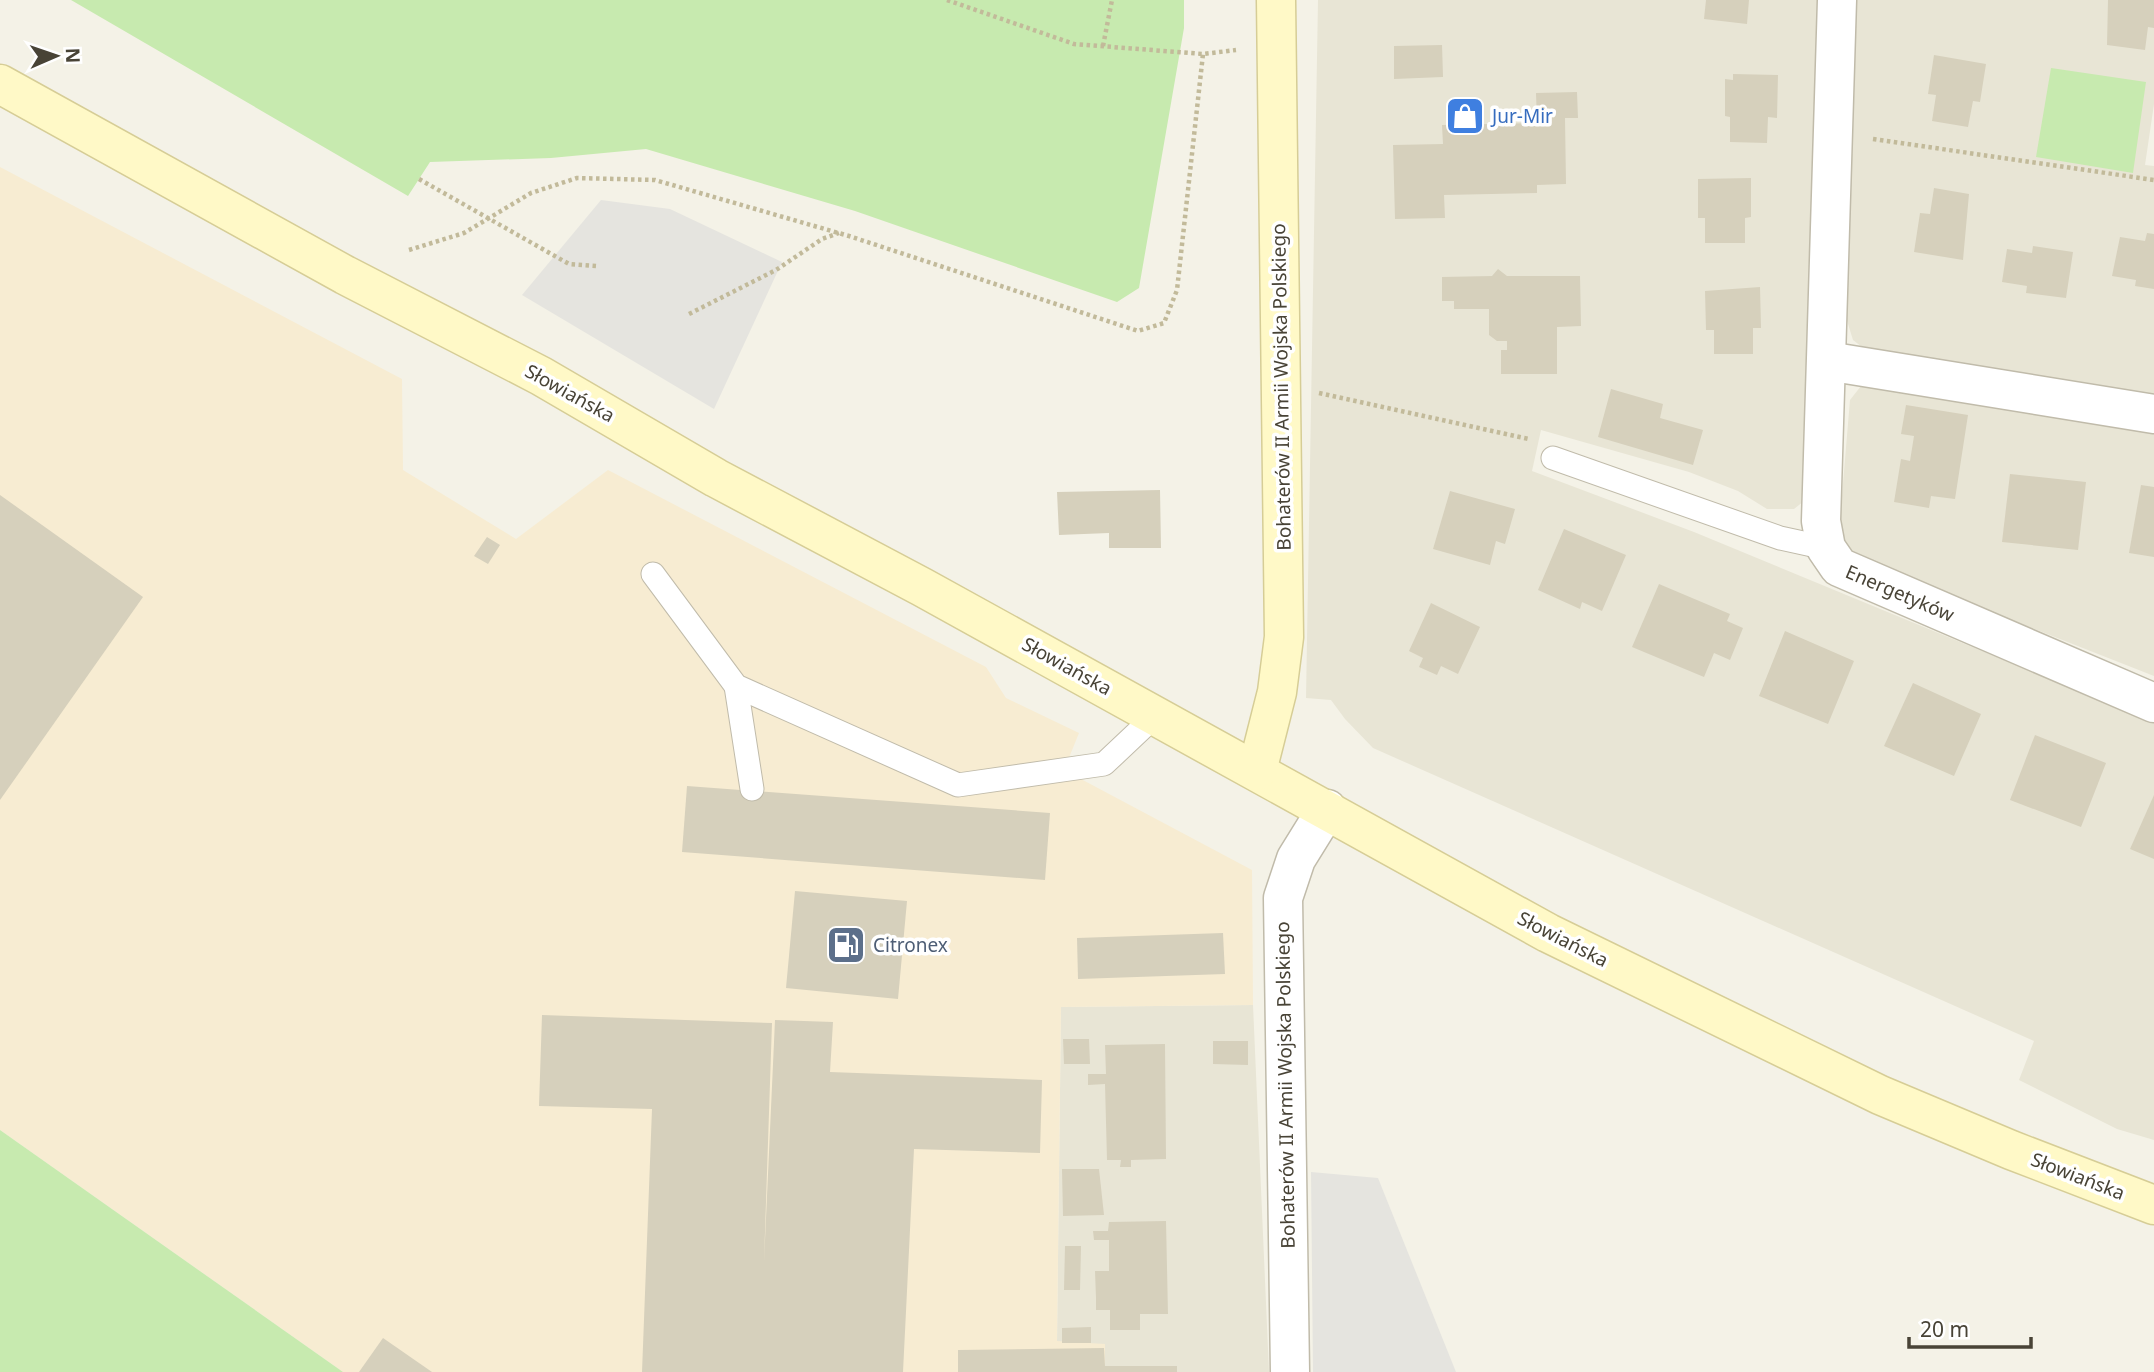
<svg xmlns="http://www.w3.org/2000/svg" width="2154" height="1372" font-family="'Noto Sans',sans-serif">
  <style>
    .residential { fill: #e8e5d5 }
    .commercial { fill: #f7ecd2 }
    .green { fill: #c7eaaf }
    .parking { fill: #e5e4df }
    .building { fill: #d6d0bc }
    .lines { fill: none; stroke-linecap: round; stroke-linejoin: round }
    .lane-casing { stroke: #c0bbaa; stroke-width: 25 }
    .street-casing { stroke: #c0bbaa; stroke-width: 41 }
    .secondary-casing { stroke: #d6cd96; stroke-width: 41 }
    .path { stroke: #c2ba9a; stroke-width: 4.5; stroke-dasharray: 3.5 3.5; stroke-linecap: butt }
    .lane { stroke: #fff; stroke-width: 23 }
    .street { stroke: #fff; stroke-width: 38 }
    .secondary { stroke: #fff9c7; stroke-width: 38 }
    .labels { text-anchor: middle; stroke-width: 7; stroke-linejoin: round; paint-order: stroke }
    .shop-label { font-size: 19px; fill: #366cbe; stroke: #fff; text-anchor: start }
    .street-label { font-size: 19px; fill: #484336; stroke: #fff }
    .service-label { font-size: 19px; fill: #4e5e75; stroke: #fff; text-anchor: start }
  </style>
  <rect width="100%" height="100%" fill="#f4f2e7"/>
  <!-- residential -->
  <g class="residential">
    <polygon points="1318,0 1821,0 1804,501 1794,509 1767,509 1738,491 1689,472 1541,430 1532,471 1694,532 2154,722 2154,1140 2117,1129 2019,1080 2034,1041 1373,748 1345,719 1331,700 1306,698"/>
    <polygon points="1856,0 2154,0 2154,104 2145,165 2154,166 2154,395 1866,350 1853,340 1844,311"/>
    <polygon points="1871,382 2154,428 2154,676 1851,557 1843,543 1840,519 1850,400 1861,386"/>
    <polygon points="1253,1005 1269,1372 1105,1372 1057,1342 1061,1007"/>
  </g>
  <!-- commercial -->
  <polygon class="commercial" points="0,167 402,379 403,470 516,539 608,470 986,667 1006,698 1079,733 1064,770 1252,870 1253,1005 1061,1007 1057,1341 1105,1344 1105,1372 343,1372 0,1130"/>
  <!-- green -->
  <g class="green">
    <polygon points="71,0 1184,0 1184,28 1139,288 1117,302 855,211 646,149 551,158 430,162 408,196"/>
    <polygon points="2051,68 2146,82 2133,173 2036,157"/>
    <polygon points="0,1130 343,1372 0,1372"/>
  </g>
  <!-- parking -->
  <g class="parking">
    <polygon points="601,200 670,209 782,262 714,409 522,295"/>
    <polygon points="1311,1172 1378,1178 1456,1372 1313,1372"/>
  </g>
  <!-- building -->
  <g class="building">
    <polygon points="1706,0 1749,0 1747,24 1704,19"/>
    <polygon points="2108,0 2154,0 2154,28 2148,27 2145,50 2107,45"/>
    <polygon points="1442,45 1443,77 1394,79 1394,46"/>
    <polygon points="1934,55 1986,64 1980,102 1973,101 1968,127 1932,121 1936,95 1928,94"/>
    <polygon points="1733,74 1778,75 1777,118 1768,117 1767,143 1730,142 1730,117 1725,116 1725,79 1733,80"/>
    <polygon points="1577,92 1578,118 1565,118 1566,184 1537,185 1537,193 1444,195 1445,218 1395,219 1393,145 1443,144 1442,125 1537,123 1536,93"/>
    <polygon points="1751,178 1751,217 1745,218 1745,243 1705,243 1705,218 1698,218 1698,179"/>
    <polygon points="1934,188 1969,194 1963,260 1914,252 1920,213 1930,214"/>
    <polygon points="2147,233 2154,234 2154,289 2135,286 2136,280 2112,276 2120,237 2145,241"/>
    <polygon points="2033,246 2073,252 2066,298 2026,293 2027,286 2002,282 2007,249 2032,253"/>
    <polygon points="1498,269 1507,276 1580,276 1581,326 1557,327 1557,374 1501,374 1501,350 1507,350 1507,341 1497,341 1489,335 1489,309 1454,309 1454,301 1442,301 1442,277 1492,276"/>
    <polygon points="1760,287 1761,328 1753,328 1753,354 1714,354 1714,330 1706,330 1705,291"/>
    <polygon points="1611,389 1663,404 1660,418 1703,430 1693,465 1598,437"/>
    <polygon points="1906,405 1968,415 1955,499 1931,496 1929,508 1894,502 1901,459 1910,461 1914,436 1901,434"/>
    <polygon points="2010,474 2086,482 2078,550 2002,542"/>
    <polygon points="2141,485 2154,487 2154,557 2129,553"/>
    <polygon points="1160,490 1161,548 1109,548 1109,533 1059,535 1057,492"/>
    <polygon points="1450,491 1515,509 1505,544 1496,541 1490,565 1433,549"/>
    <polygon points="0,495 143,597 0,800"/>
    <polygon points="1564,529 1626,555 1602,611 1582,602 1580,609 1538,590"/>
    <polygon points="487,537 500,545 488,564 474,556"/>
    <polygon points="1659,584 1730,614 1727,621 1743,628 1730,660 1714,653 1704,677 1632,647"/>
    <polygon points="1431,603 1480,627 1458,674 1441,666 1437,675 1419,667 1423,658 1409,651"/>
    <polygon points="1785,631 1854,661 1828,724 1759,696"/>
    <polygon points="1913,683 1981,714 1954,776 1884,746"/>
    <polygon points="2035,735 2106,763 2081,827 2010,800"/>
    <polygon points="687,786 1050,813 1045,880 682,852"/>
    <polygon points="2154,795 2154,859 2130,849"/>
    <polygon points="795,891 907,901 898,999 786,988"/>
    <polygon points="1223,933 1225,974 1078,979 1077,938"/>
    <polygon points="542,1015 772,1023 764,1262 775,1020 833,1022 830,1072 1042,1080 1040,1153 914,1149 903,1372 642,1372 652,1109 539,1106"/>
    <polygon points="1063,1039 1089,1039 1090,1064 1064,1064"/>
    <polygon points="1213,1041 1248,1041 1248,1065 1213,1064"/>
    <polygon points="1165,1044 1166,1159 1131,1160 1131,1167 1120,1167 1121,1160 1107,1160 1105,1084 1088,1085 1088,1074 1106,1074 1105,1045"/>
    <polygon points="1062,1169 1099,1169 1104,1215 1063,1216"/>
    <polygon points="1166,1221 1168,1314 1140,1314 1140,1330 1110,1330 1110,1310 1096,1310 1096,1298 1095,1271 1109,1271 1109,1240 1094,1240 1093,1231 1108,1231 1109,1222"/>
    <polygon points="1065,1246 1081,1246 1080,1290 1064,1290"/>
    <polygon points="1091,1327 1091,1343 1062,1343 1062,1328"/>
    <polygon points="383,1338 432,1372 359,1372"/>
    <polygon points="1104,1348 1105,1366 1177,1366 1177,1372 958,1372 958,1350"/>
  </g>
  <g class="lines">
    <defs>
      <g id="lane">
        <polyline points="1553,458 1780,538 1826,548"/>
        <polyline points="653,574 736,686 958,785 1104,764 1156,715"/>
        <polyline points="736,686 752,789"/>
      </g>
      <g id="street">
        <polyline points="1837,0 1821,521 1826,548 1839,567 2154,703"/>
        <polyline points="1827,361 2154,414"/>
        <polyline points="1290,1372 1283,898 1296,859 1327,809"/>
      </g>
      <g id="secondary">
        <polyline points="0,84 345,275 541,376 716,478 922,587 1548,933 1880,1095 2011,1150 2154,1205"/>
        <polyline points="1257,771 1277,692 1284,637 1276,0"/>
      </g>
    </defs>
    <!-- lane casing -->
    <use href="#lane" class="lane-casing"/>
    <!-- street casing -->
    <use href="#street" class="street-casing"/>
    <!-- secondary casing -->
    <use href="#secondary" class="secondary-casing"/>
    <!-- path -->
    <g class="path">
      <polyline points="947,0 1074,44 1203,54 1236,50"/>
      <polyline points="1103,46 1112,0"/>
      <polyline points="1873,139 2154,180"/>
      <polyline points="419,179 569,264 596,266"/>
      <polyline points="409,250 464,233 531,193 577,178 655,180 849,236 1138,331 1164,323 1177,290 1203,54"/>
      <polyline points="689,314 776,270 822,239 839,233"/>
      <polyline points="1319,393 1529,439"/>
    </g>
    <!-- lane -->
    <use href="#lane" class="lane"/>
    <!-- street -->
    <use href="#street" class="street"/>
    <!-- secondary -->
    <use href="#secondary" class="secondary"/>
  </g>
  <!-- icons -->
  <defs>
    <symbol id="shop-square" viewBox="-11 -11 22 22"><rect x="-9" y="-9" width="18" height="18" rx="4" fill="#3f7fe0" stroke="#fff"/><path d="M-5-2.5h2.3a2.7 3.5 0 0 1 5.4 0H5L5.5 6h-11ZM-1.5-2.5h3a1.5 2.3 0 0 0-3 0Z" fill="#fff"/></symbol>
    <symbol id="fuel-square" viewBox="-11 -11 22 22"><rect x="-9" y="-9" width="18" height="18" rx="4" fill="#5c6f8a" stroke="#fff"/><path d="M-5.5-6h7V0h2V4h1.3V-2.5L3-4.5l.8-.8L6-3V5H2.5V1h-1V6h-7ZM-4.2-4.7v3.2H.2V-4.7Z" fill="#fff"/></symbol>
  </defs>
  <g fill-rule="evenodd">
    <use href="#shop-square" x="1443" y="94" width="44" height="44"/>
    <use href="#fuel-square" x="824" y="923" width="44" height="44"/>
  </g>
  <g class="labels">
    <!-- shop labels -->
    <g class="shop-label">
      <text x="1492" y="123">Jur-Mir</text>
    </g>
    <!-- street labels -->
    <g class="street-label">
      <text transform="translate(1281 387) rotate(-91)" y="7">Bohaterów II Armii Wojska Polskiego</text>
      <text transform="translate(570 393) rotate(29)" y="7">Słowiańska</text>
      <text transform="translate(1900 593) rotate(23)" y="7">Energetyków</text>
      <text transform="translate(1067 666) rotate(29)" y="7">Słowiańska</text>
      <text transform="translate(1563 939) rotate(27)" y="7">Słowiańska</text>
      <text transform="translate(1285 1085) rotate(-91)" y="7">Bohaterów II Armii Wojska Polskiego</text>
      <text transform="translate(2078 1176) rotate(21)" y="7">Słowiańska</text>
    </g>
    <!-- service labels -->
    <g class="service-label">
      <text x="873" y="952">Citronex</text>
    </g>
  </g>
  <!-- north arrow -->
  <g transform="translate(56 56) rotate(88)" stroke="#ffffff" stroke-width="5" paint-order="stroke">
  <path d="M0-5L12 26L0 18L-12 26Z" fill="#484336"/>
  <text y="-10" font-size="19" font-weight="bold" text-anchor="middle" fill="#484336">N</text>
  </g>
  <!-- scale -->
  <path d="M1909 1337v10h122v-10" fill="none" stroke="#484336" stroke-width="3.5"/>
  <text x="1920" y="1337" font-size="21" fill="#484336" stroke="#ffffff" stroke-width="5" paint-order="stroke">20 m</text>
</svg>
